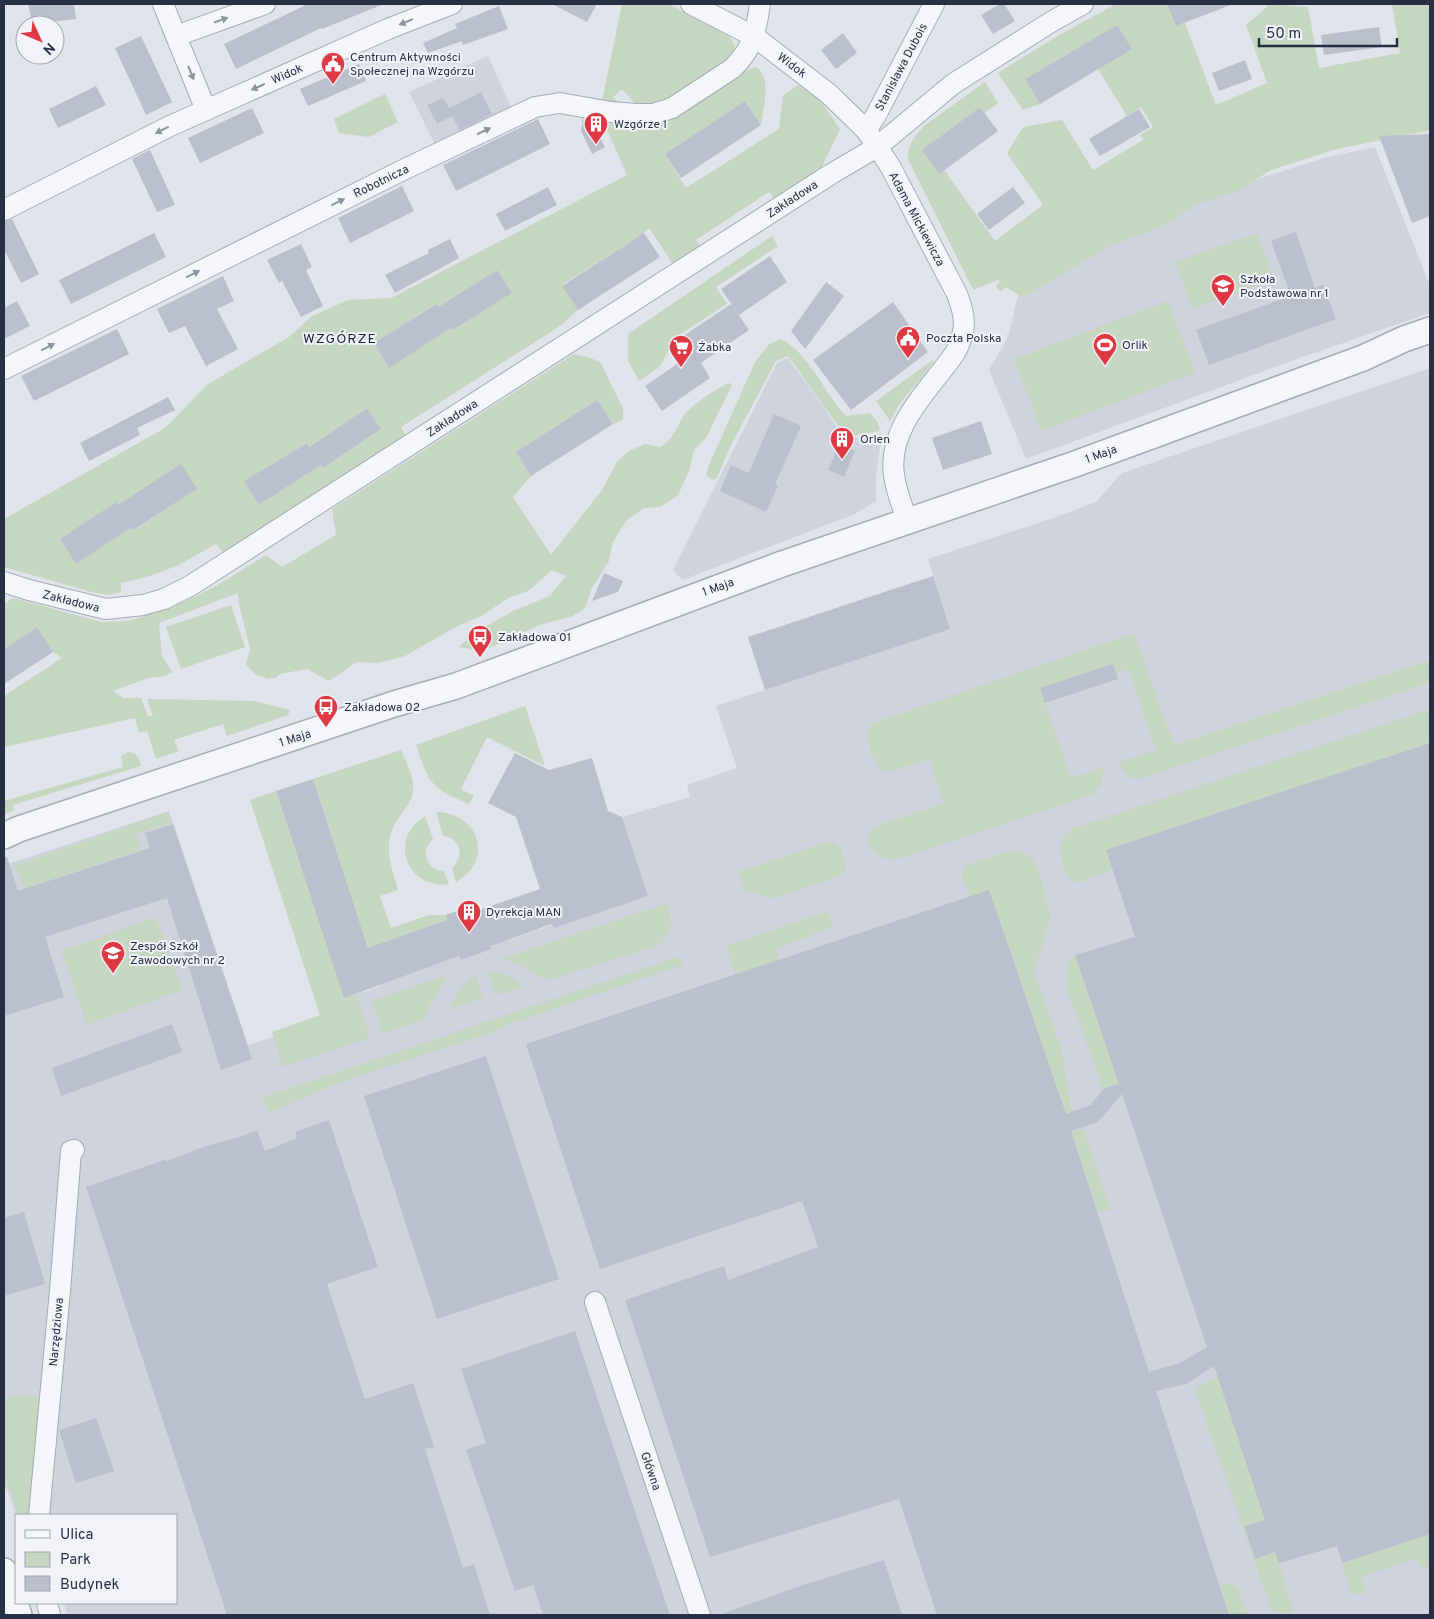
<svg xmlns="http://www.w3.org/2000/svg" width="1434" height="1619" font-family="Overpass,sans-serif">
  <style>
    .built { fill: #cfd3de }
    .green { fill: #c5d6c1; fill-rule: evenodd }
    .building { fill: #babfcc; fill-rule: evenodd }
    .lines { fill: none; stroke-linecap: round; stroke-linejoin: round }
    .minor-casing { stroke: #a5aab6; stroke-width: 22 }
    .tertiary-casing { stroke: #a5aab6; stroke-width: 28 }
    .minor { stroke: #f4f6f9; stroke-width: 20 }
    .tertiary { stroke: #f4f6f9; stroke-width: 25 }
    .oneway { fill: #8e929f }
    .labels { text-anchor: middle; stroke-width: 4; stroke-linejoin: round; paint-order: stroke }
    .poi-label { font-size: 12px; fill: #272f45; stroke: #f1f3f8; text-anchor: start }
    .street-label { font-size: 12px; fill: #272f45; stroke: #f1f3f8 }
    .neighbourhood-label { font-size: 14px; letter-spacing: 1px; fill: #192036; stroke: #f1f3f8 }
  </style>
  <rect width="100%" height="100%" fill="#e1e4eb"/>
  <!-- built -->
  <g class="built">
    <polygon points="488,56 512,109 435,145 409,92"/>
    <polygon points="1375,147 1430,286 1430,313 1294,360 1026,459 989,370 1008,337 1019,291 1176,205 1324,158"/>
    <polygon points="788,358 825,409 844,439 882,434 876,476 876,501 855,514 682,580 673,570 777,363"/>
    <polygon points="1430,368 1430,1615 67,1615 64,1603 176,1603 176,1515 16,1515 16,1517 9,1494 4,1485 4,866 8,864 169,811 248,1045 279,1035 343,1013 344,998 381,986 379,981 398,977 459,956 461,960 492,949 491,946 552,925 554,928 635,858 622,817 690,797 687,785 737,768 716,706 949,629 928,559 1053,518 1096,502 1122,473"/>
  </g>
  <!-- green -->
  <g class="green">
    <polygon points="622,4 669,4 729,36 735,45 734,59 666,104 641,110 622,89 613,97 625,109 601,106"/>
    <path d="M1116 4H1167L1176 26 1185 23 1216 105 1267 83 1246 25 1270 4 1308 7 1319 68 1400 53 1392 4H1430V130L1337 149 1271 170 1240 190 1198 204 1163 226 1110 246 1033 292 1022 297 1006 287 1001 291 996 288 1000 279 973 290 908 159C908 145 914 136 924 126L985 82 998 103 984 113 980 107 922 150 939 174 944 170 995 241 1043 205 1007 153 1023 127 1062 120 1093 170 1143 140 1140 135 1153 127 1141 107 1127 116 1098 69 1131 49 1117 25 1025 79 1040 104 1023 110 998 73 1059 35Z"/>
    <path d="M755 67C773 76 763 108 761 125L745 101 665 154 686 188 779 129 783 95 799 85 820 100 840 129 821 169 774 198 769 192 696 240 702 249 675 267 649 228 644 233 562 285 578 310 560 326 401 427 407 438 224 554 216 544 179 565 150 576 121 583V592L110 595 95 593 4 567V519L165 428 208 384 289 337 312 316 348 300 391 298 627 175 603 120 632 125 650 124 667 119 738 74ZM497 270 512 293 453 330 451 328 389 367 374 343 435 304 438 307ZM367 408 381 429 323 468 321 465 259 505 245 481 306 443 309 447ZM197 489 135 530 132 527 76 563 60 539 116 502 118 505Z"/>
    <polygon points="385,94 398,122 369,137 339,133 334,119"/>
    <polygon points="1257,233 1274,279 1192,309 1175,262"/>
    <polygon points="772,236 778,246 716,287 727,304 676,337 660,366 639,381 628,361 628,334"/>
    <polygon points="1168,301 1195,373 1041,431 1014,359"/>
    <path d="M781 339C809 353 824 393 846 416L870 413 878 423 880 431 846 437 788 356 776 361 731 445 717 478 712 480 706 475 709 465 755 362 769 344Z"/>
    <path d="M574 354 591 358 601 363 623 409V420L613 424 597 400 516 452 531 476 513 497 551 555 602 490 617 462 629 451 645 444 660 447C676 438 676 425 686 413 692 405 720 386 730 383L732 385 706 438 694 450 689 471 678 495 660 507 644 508 626 521 612 544 609 561 592 588 585 608 573 616 540 625 489 648 471 649 459 647 475 632 513 611 550 596 566 576 552 570 528 591 508 598 483 615 452 629 405 656 378 663 357 662 329 681 307 669 280 674 275 678 268 679 255 674 246 665 250 649 239 604 238 593 159 623 162 656 172 672 164 676 148 678 113 691 124 698H141L148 716H153L147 699 254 701 290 710 288 715 227 736 223 724 174 740 179 751 156 759 147 731 139 733 135 718 4 747V696L62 658 53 652 37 627 4 649V604L13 598 102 622 130 621 188 600 216 586 266 555 282 567 336 535 332 509Z"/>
    <polygon points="933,360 933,363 900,403 890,421 876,401"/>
    <polygon points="231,605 245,647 181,669 166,627"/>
    <path d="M1134 633 1174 745 1430 660V683L1139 779 1130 778 1117 763 1156 750 1129 669 1116 673 1113 664 1040 689 1071 778 1104 767 1101 785 1092 795 895 860C876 861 855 839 876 826L944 803 929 759 896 770 884 772C876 766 864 740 868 730 869 728 871 726 873 723Z"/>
    <path d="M525 706 545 766 487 737 461 789 474 796 469 804C463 801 457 799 451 796 427 785 424 768 416 745Z"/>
    <path d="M1430 709V743L1107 850 1113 870 1077 883C1065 880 1063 861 1059 850L1064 837 1072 829Z"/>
    <path d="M401 750C405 760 412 773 413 783 416 805 394 817 390 836 386 855 393 872 398 890L380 896 391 928 429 915H446L447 920 386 942 372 960 313 779Z"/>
    <path d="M128 752C137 753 139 757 141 766L13 805 14 810 4 815V801L123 767 121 756Z"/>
    <polygon points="276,791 344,997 356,994 370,1038 283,1067 272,1032 320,1015 250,800"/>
    <polygon points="168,812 171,823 136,834 141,850 24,889 15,865"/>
    <path d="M436 812C479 812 495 861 456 882L452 868C465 857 461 838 443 836Z"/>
    <path d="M425 816 433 839C420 851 426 870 444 871L449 884C418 890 393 856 411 829 415 823 420 820 425 816Z"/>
    <polygon points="829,841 836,843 841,849 846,866 845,871 839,876 772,899 745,890 738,872"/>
    <polygon points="1020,851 1031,857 1038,867 1051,917 1034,972 1061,1047 1072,1112 1065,1113 989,890 969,897 961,875 964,866 1002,853"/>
    <path d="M667 903C673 923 674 932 657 946L546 981C532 970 519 964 503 958Z"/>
    <polygon points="828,911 833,927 776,949 779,961 735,975 726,946"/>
    <polygon points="156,917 182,990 87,1025 61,951"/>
    <polygon points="1075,955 1119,1084 1103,1089 1067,989 1068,961"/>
    <polygon points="681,956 683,965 507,1025 494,1032 341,1082 269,1113 263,1097"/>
    <path d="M487 971C502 973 513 975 523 987L496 995Z"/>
    <polygon points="450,974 430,1004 424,1019 383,1034 372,1001"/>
    <path d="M476 975 483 998 448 1010C455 994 463 985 476 975Z"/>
    <polygon points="1083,1128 1110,1209 1098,1213 1071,1132"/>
    <polygon points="1217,1376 1279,1563 1293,1611 1281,1614 1271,1609 1195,1389"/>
    <polygon points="13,1395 38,1396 41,1399 32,1515 18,1515 11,1492 4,1477 4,1401"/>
    <polygon points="1430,1534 1430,1567 1422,1569 1417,1558 1361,1577 1366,1592 1358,1595 1351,1593 1342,1563"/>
    <polygon points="1230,1584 1237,1587 1248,1615 1229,1615 1219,1586"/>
  </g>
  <!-- building -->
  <g class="building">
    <polygon points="28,4 74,4 76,19 33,24"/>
    <polygon points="308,4 384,4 322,29 321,28 236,69 224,44"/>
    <polygon points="552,4 597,4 587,22"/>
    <polygon points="1000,4 1004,4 1015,21 993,34 981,15"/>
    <polygon points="1167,4 1231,4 1231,5 1176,26"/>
    <polygon points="499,6 508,29 463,45 462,41 428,53 423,43 457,28 455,24"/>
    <polygon points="1117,25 1132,49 1040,104 1025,79"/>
    <polygon points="1379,27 1382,47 1324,55 1321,35"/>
    <polygon points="843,33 857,53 836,69 821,50"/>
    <polygon points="141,36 172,102 146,115 115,48"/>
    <polygon points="1245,60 1252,79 1219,91 1212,73"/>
    <polygon points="359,64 366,81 308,106 300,89"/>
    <polygon points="96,86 106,105 58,128 49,109"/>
    <polygon points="481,92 492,114 460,130 452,116 437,124 427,105 443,98 449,108"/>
    <polygon points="745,101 761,125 681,178 665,154"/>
    <polygon points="980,107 998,131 939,174 922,150"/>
    <polygon points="252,108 264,133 200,163 188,138"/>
    <polygon points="1139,109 1150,127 1100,156 1089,139"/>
    <polygon points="538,119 550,144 456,191 443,165"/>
    <polygon points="583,119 600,122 598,133 605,147 592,154 581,131"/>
    <polygon points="1430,134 1430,216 1412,223 1379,136"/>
    <polygon points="150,150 175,205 157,212 132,159"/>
    <polygon points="402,186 414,211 350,243 338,218"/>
    <polygon points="548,187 557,205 505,231 496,214"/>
    <polygon points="1013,187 1025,203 989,230 977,214"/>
    <polygon points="12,219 39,274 21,283 4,249 4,222"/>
    <polygon points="1296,232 1315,288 1323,285 1336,319 1209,365 1196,330 1291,296 1271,241"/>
    <polygon points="154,233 166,257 71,304 59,280"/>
    <polygon points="644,233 660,257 578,310 562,286"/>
    <polygon points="450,239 459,258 395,293 385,275 429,253 428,250"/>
    <polygon points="301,244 312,267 306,270 323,306 301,317 282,281 279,283 267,260"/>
    <polygon points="770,256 787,282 739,315 721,289"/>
    <polygon points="497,270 512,293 453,330 451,328 389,368 374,343 436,304 438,307"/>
    <polygon points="223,276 234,301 217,309 238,349 206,366 185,326 169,333 157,309"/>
    <polygon points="826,282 844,296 805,349 791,331"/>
    <polygon points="17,301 30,326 4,339 4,308"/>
    <polygon points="893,302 928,352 851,410 813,360"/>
    <polygon points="731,304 749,330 701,363 710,378 662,411 645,386 693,353 682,337"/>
    <polygon points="117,329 129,354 34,401 21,376"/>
    <polygon points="168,397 175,410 137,428 140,435 89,461 80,443"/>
    <polygon points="597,400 613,424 531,476 516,452"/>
    <polygon points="367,408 381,429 323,468 321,465 259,505 244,481 307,443 309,447"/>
    <polygon points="774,414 801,426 775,484 778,486 766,512 720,491 731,465 749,473"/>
    <polygon points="981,421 992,454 943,470 932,438"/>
    <polygon points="840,443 855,451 844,477 828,470"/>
    <polygon points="181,464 197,489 134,530 132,527 76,564 60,539 116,502 118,505"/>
    <polygon points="604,573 623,581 618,592 592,601"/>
    <polygon points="933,576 950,629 765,690 748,637"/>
    <polygon points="37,627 53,652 4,684 4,649"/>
    <polygon points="1113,664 1118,679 1045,703 1040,688"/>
    <path d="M1430 743V1534L1342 1563 1337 1546 1279 1563 1275 1552 1255 1559 1244 1526 1265 1520 1214 1366 1186 1384 1156 1391 1229 1615H937L899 1499 710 1557 625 1300 724 1266 728 1280 818 1247 802 1201 600 1269 526 1044 989 890 1066 1114 1091 1105 1103 1089 1119 1084 1075 955 1135 937 1106 850ZM1122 1094 1207 1347 1180 1363 1149 1372 1071 1131 1098 1122Z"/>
    <polygon points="515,753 549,770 592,758 608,811 622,817 648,896 554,928 552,924 491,946 492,949 461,960 459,956 344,998 276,791 313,779 368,948 447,920 446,915 477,904 479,910 540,889 516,817 488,803"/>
    <polygon points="173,824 252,1059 221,1070 167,898 45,937 64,997 4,1016 4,857 7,857 18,891 150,848 145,833"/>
    <polygon points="172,1024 182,1052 61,1096 52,1068"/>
    <polygon points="486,1056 559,1279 437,1319 364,1096"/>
    <polygon points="329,1120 378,1267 327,1284 365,1399 413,1383 434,1447 425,1449 463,1568 474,1564 490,1615 227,1615 86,1187 167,1159 167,1161 181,1156 200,1148 235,1138 235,1139 257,1130 265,1151 297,1138 295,1132"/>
    <polygon points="24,1212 45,1284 4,1296 4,1218"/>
    <polygon points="575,1331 647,1547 670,1615 543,1615 533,1585 515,1591 466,1450 486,1443 461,1369"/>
    <polygon points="96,1418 114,1471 76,1483 59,1430"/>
    <polygon points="884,1560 902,1615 724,1615 724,1613 803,1585"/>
  </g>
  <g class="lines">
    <defs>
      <g id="minor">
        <polyline points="163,4 206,110"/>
        <path d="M691 4 755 37 829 94 866 130 890 166 957 294C966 317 967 331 955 353 930 389 887 427 894 475 896 491 902 505 907 520"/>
        <polyline points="176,36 265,4"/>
        <polyline points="866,130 875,117 934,4"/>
        <polyline points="4,210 170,126 388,29 452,4"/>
        <path d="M4 369 405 169 535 107 560 103 611 112 636 114H653L672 108 733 68C754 47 756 31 760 4"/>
        <polyline points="4,582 29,590 106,609 143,605 164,599 190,586 831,174 877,147 953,84 1051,22 1083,4"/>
        <polyline points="595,1302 700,1615"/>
        <polyline points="39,1515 60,1291 71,1151 74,1150"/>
        <polyline points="47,1603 50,1615"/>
      </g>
      <g id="tertiary">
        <polyline points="4,836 19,829 394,704 456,686 782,564 1075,464 1363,358 1404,339 1430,330"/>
        <polyline points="4,1571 19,1615"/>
      </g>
    </defs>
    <!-- minor casing -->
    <use href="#minor" class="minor-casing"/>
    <!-- tertiary casing -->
    <use href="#tertiary" class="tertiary-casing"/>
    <!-- minor -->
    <use href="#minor" class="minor"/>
    <!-- tertiary -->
    <use href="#tertiary" class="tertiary"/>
  </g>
  <!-- one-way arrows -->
  <defs><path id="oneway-solid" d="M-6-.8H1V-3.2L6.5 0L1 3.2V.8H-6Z" transform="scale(1.25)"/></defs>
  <g class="oneway">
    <use href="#oneway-solid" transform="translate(221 20) rotate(-19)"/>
    <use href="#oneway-solid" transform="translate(406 22) rotate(158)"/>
    <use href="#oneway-solid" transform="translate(191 73) rotate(68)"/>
    <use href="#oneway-solid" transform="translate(258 87) rotate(156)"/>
    <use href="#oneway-solid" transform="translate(162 130) rotate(153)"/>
    <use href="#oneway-solid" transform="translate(484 131) rotate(-25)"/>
    <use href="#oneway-solid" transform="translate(338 202) rotate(-26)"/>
    <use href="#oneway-solid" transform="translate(193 274) rotate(-27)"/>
    <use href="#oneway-solid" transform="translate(48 347) rotate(-27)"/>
  </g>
  <!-- icons -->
  <defs>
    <symbol id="civic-pin" viewBox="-11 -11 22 30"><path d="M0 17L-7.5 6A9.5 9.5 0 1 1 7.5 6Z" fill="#de3843" stroke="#f1f3f8"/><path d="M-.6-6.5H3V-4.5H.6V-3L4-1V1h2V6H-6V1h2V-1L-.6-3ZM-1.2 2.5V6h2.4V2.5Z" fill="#fff"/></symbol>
    <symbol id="building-pin" viewBox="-11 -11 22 30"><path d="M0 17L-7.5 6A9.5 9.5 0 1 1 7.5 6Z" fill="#de3843" stroke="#f1f3f8"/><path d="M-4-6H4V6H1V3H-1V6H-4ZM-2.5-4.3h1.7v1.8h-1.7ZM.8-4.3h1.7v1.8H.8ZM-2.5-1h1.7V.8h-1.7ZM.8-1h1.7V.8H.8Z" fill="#fff"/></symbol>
    <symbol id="school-pin" viewBox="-11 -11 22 30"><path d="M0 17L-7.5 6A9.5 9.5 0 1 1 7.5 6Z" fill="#de3843" stroke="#f1f3f8"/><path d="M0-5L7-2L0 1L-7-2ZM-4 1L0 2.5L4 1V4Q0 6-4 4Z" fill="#fff"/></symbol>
    <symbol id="stadium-pin" viewBox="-11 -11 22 30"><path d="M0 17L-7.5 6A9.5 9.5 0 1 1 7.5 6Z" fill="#de3843" stroke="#f1f3f8"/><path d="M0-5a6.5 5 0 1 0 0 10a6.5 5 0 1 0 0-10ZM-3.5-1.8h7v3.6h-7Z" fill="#fff"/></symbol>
    <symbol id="supermarket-pin" viewBox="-11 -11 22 30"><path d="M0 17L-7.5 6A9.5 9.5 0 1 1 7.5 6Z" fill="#de3843" stroke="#f1f3f8"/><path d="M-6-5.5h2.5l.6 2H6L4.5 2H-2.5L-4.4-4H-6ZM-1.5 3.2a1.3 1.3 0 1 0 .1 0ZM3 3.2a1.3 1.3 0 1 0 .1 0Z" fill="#fff"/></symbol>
    <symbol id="bus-pin" viewBox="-11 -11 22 30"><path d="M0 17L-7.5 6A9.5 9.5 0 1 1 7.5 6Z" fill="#de3843" stroke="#f1f3f8"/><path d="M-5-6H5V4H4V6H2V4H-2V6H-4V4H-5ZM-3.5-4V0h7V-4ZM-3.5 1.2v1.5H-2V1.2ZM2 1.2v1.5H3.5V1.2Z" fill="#fff"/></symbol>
  </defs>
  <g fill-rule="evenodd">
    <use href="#civic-pin" x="319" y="50" width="28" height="38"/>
    <use href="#building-pin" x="582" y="110" width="28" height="38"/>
    <use href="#school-pin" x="1209" y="272" width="28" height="38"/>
    <use href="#civic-pin" x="894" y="324" width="28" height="38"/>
    <use href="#stadium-pin" x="1091" y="331" width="28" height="38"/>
    <use href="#supermarket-pin" x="667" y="333" width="28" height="38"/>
    <use href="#building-pin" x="828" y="425" width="28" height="38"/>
    <use href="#bus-pin" x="466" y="623" width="28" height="38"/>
    <use href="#bus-pin" x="312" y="693" width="28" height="38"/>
    <use href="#building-pin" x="455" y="898" width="28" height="38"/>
    <use href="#school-pin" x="99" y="939" width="28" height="38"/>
  </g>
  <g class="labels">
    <!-- poi labels -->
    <g class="poi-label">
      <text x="350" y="61">Centrum Aktywności<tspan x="350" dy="14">Społecznej na Wzgórzu</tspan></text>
      <text x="614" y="128">Wzgórze 1</text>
      <text x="1240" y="283">Szkoła<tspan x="1240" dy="14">Podstawowa nr 1</tspan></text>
      <text x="926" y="342">Poczta Polska</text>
      <text x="1122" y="349">Orlik</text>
      <text x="698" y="351">Żabka</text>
      <text x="860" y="443">Orlen</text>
      <text x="498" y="641">Zakładowa 01</text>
      <text x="344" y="711">Zakładowa 02</text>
      <text x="486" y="916">Dyrekcja MAN</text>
      <text x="130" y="950">Zespół Szkół<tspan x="130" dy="14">Zawodowych nr 2</tspan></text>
    </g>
    <!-- street labels -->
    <g class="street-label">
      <text transform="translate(792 65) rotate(37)" y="4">Widok</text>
      <text transform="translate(901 67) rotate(-62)" y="4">Stanisława Dubois</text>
      <text transform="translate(287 74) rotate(-24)" y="4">Widok</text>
      <text transform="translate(381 181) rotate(-26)" y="4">Robotnicza</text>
      <text transform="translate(792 199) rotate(-33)" y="4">Zakładowa</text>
      <text transform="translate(917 219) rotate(62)" y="4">Adama Mickiewicza</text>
      <text transform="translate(452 418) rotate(-33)" y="4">Zakładowa</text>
      <text transform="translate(1101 454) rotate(-20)" y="4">1 Maja</text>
      <text transform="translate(718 587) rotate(-20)" y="4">1 Maja</text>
      <text transform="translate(71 601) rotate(14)" y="4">Zakładowa</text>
      <text transform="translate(295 738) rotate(-18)" y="4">1 Maja</text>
      <text transform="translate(56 1332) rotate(-85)" y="4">Narzędziowa</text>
      <text transform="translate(651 1471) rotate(71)" y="4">Główna</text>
    </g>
    <!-- neighbourhood labels -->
    <g class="neighbourhood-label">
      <text x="340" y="343">WZGÓRZE</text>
    </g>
  </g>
  <!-- border -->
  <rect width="1434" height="1619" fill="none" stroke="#272f45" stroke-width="10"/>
  <!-- legend -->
  <rect x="15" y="1514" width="162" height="90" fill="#f1f3f8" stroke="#a0a5b0"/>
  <rect x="25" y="1530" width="25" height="8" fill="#f4f6f9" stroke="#a0a5b0"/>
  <text x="60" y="1539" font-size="15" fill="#272f45">Ulica</text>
  <rect x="25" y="1552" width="25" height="15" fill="#c5d6c1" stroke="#a0a5b0"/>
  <text x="60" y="1564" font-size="15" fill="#272f45">Park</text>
  <rect x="25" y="1576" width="25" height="15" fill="#babfcc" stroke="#a0a5b0"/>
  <text x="60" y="1589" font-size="15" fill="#272f45">Budynek</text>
  <!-- north arrow -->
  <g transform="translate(40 40) rotate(134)"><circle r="24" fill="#f1f3f8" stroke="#a0a5b0"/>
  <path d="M0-4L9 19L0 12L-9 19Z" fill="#de3843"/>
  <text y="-8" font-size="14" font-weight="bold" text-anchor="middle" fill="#272f45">N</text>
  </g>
  <!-- scale -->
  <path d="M1259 38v8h138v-8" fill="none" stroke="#272f45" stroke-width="2.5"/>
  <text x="1266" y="38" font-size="15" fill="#272f45" stroke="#f1f3f8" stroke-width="4" paint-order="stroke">50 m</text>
</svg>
